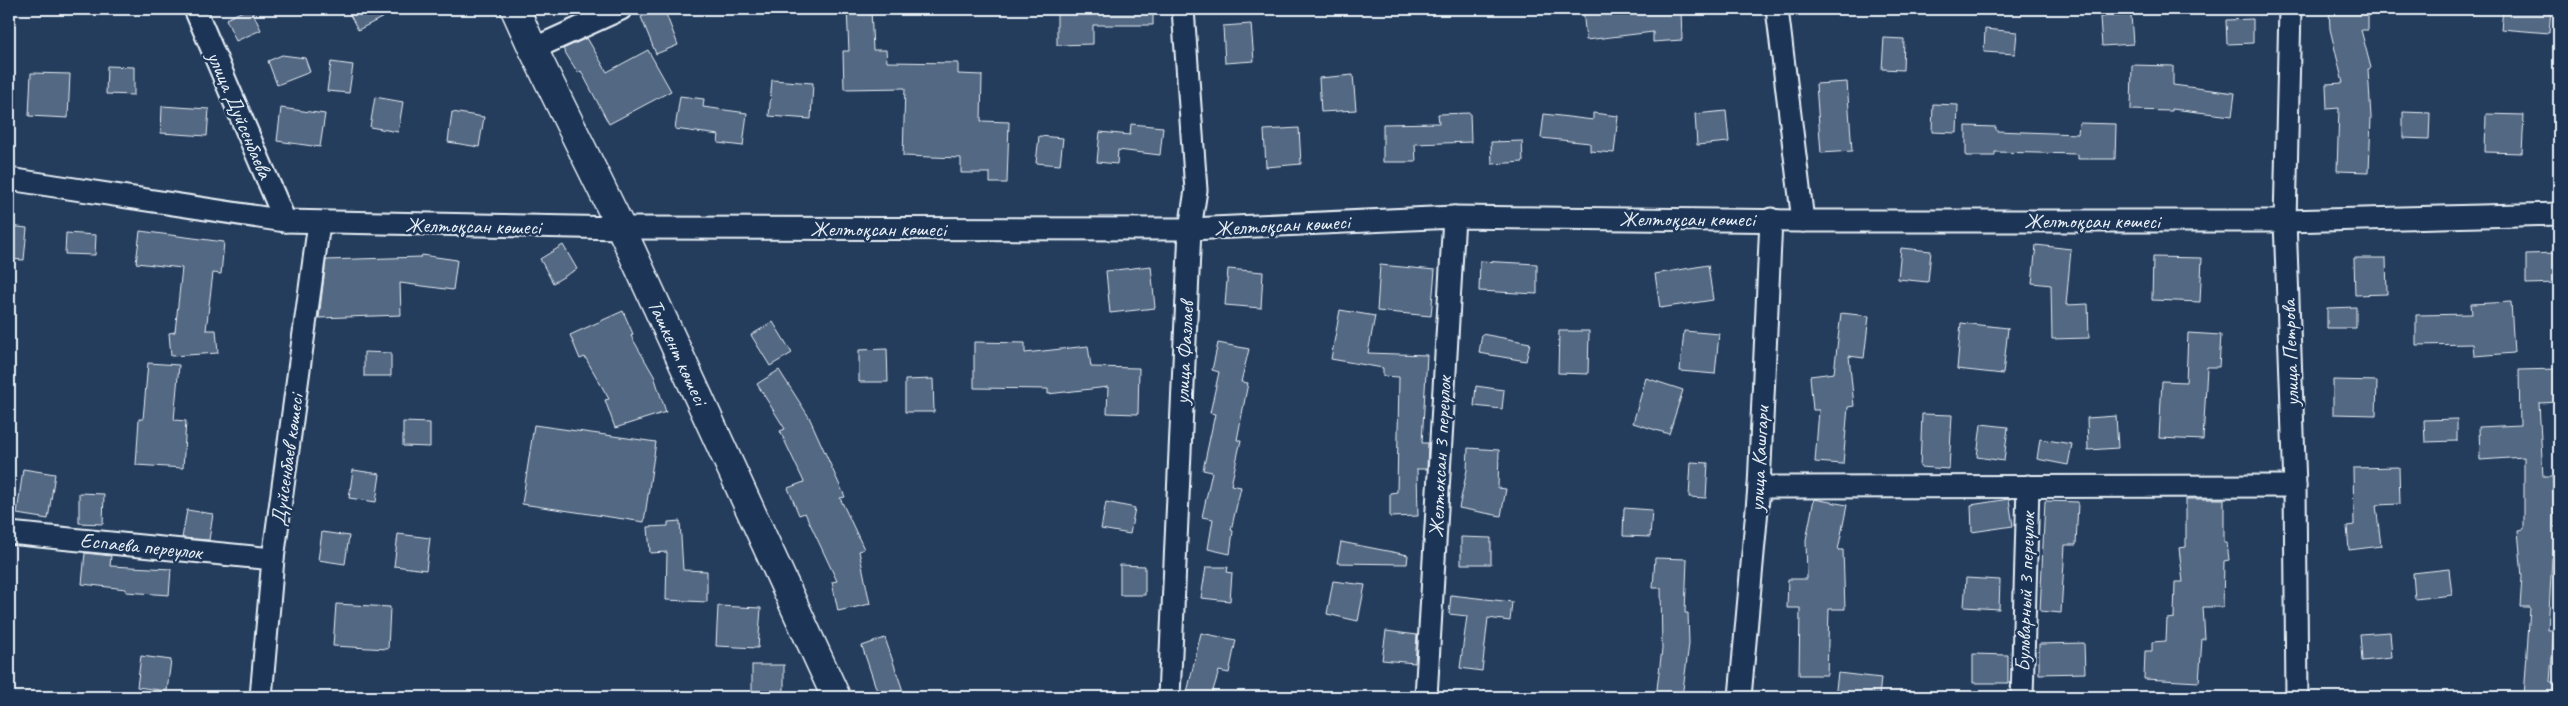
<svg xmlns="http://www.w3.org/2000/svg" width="2568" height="706" font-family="Caveat,sans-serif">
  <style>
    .building { fill: #536782; stroke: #e8f1f8 }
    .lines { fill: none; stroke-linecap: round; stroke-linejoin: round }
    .minor-casing { stroke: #e8f1f8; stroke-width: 25 }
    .secondary-casing { stroke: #e8f1f8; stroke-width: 31 }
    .minor { stroke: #1d3557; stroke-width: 21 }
    .secondary { stroke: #1d3557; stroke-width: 28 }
    .labels { text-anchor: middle; stroke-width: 5; stroke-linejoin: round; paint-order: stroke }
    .street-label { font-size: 21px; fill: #e8f1f8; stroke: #1d3557 }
  </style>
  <rect width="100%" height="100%" fill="#253d5d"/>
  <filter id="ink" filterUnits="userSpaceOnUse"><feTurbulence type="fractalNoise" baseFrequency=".02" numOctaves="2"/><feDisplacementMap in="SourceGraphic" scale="10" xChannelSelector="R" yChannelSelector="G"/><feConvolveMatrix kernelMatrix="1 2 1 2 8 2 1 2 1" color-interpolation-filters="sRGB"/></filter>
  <g filter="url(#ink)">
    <!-- building -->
    <g class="building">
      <polygon points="247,9 251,9 261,30 236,41 226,19"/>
      <polygon points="347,9 399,9 358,30"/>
      <polygon points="664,9 678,45 656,54 641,17"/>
      <polygon points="847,9 871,9 873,50 886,50 887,62 958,63 958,74 982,75 981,121 1009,122 1007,183 990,183 990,173 961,173 961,158 903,156 905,88 844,89 843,51 849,51"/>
      <polygon points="1057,9 1153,9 1153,25 1093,25 1093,44 1057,45"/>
      <polygon points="1583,9 1623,9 1624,13 1681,10 1682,40 1653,42 1653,32 1586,40"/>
      <polygon points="2329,9 2368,9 2368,30 2361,30 2371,68 2368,69 2371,117 2369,172 2337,171 2339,108 2327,109 2326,84 2343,83 2330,29"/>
      <polygon points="2503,9 2551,9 2549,33 2501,29"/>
      <polygon points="2131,15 2133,44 2102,46 2100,17"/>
      <polygon points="2253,19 2253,43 2227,44 2226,20"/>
      <polygon points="1251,24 1254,61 1225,63 1223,26"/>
      <polygon points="1985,29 2017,32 2015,54 1984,52"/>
      <polygon points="587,38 607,72 648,50 671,91 609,124 581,71 578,73 563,49"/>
      <polygon points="1884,38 1904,39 1903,70 1882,69"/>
      <polygon points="282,55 305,58 310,72 277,85 268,61"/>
      <polygon points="331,62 353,65 349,93 327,91"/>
      <polygon points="2132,65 2173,66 2173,85 2235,93 2232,116 2172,109 2172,111 2131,110"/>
      <polygon points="107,66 134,67 134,95 106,94"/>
      <polygon points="31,73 70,74 68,118 29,116"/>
      <polygon points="1353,75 1356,110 1321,112 1319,78"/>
      <polygon points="772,80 813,83 811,119 769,116"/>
      <polygon points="1847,82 1852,151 1821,153 1816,84"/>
      <polygon points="680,96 704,99 703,107 747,113 743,146 718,143 719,135 675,129"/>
      <polygon points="375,97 403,102 398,132 370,127"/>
      <polygon points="1933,104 1958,105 1957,133 1932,132"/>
      <polygon points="162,106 209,109 207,136 161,133"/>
      <polygon points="281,108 325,114 320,147 277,141"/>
      <polygon points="1726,111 1729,142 1697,145 1695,114"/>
      <polygon points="452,112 484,117 479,147 448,142"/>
      <polygon points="2403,112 2430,113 2429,139 2403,138"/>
      <polygon points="1470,113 1471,142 1415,144 1416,162 1383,162 1383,124 1439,123 1438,114"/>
      <polygon points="1593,113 1618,116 1614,153 1590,151 1590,143 1541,138 1544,114 1593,120"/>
      <polygon points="2486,114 2524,115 2522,153 2485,152"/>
      <polygon points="2079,123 2116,124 2115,159 2078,159 2078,154 1995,152 1995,156 1966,156 1966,126 1996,127 1996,131 2078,134"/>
      <polygon points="1131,124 1163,127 1160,155 1118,150 1117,164 1097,162 1100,132 1130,135"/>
      <polygon points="1299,128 1301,164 1266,167 1264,130"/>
      <polygon points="1039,136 1063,138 1060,165 1036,163"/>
      <polygon points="1522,141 1523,162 1492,164 1491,142"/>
      <polygon points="9,226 27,228 24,260 9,259"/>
      <polygon points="140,231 224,242 221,274 213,273 206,330 216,330 218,353 171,356 169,333 175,332 182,268 136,263"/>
      <polygon points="66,233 96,235 95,255 65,254"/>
      <polygon points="563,245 577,269 553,283 540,259"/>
      <polygon points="2036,245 2071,249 2066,305 2088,304 2089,338 2052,339 2051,285 2032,283"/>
      <polygon points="1901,248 1931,251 1928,282 1898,279"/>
      <polygon points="2558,253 2559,283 2526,284 2526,254"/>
      <polygon points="422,255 457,260 453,290 400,283 401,315 319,318 326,260 421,257"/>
      <polygon points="2153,257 2202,258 2200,302 2152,300"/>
      <polygon points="2354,258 2386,258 2387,294 2355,295"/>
      <polygon points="1480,261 1537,264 1537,294 1479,291"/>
      <polygon points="1380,265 1435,270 1431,316 1377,311"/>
      <polygon points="1708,265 1713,300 1660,308 1655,274"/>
      <polygon points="1151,266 1155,308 1110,313 1106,271"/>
      <polygon points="1228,269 1263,272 1261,308 1225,305"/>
      <polygon points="2511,302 2514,353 2474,356 2473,344 2416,345 2416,315 2472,314 2471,304"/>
      <polygon points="2356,307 2356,328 2327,328 2327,308"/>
      <polygon points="1340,310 1375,316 1368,353 1427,355 1422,443 1428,443 1427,469 1417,469 1418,516 1390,517 1390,493 1397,492 1399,377 1383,376 1383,368 1331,359"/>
      <polygon points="623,311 633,334 631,336 654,376 666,412 615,428 605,400 609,399 585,357 580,359 570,335"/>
      <polygon points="1841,313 1869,316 1864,358 1849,356 1854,406 1848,407 1843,464 1815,462 1819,410 1813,410 1810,376 1834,373"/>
      <polygon points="773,322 792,353 770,366 751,335"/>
      <polygon points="1961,323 2008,328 2003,374 1957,369"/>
      <polygon points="1559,331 1589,331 1588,374 1558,373"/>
      <polygon points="1684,331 1719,334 1715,374 1680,371"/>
      <polygon points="2188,333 2221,335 2219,367 2207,367 2203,440 2159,438 2162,381 2186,382"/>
      <polygon points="1482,334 1530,343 1526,361 1479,353"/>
      <polygon points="974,342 1025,343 1025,353 1088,346 1091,367 1139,368 1138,414 1107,413 1108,387 1048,394 1048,389 974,388"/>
      <polygon points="1218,343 1249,349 1241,382 1248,383 1237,440 1241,440 1231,485 1241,487 1231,530 1233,531 1230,554 1208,549 1213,519 1202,517 1212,472 1203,470 1215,414 1210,413 1219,372 1212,370"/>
      <polygon points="887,349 888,382 859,382 859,350"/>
      <polygon points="364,352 391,353 391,376 364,376"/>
      <polygon points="148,363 179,365 174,420 186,421 183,468 136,465 139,419 143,419"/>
      <polygon points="2558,369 2559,402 2539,403 2543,477 2553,477 2554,527 2557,527 2559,558 2552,558 2548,630 2554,630 2550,682 2554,682 2553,697 2524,697 2530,607 2520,607 2522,577 2518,530 2524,529 2524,457 2480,460 2479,427 2520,425 2519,370"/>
      <polygon points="779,370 809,417 845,497 840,498 864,549 859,551 870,604 838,611 832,582 837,581 805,513 799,515 788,488 804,482 780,431 785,429 757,384"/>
      <polygon points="1646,378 1683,390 1669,434 1633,423"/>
      <polygon points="933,379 934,412 905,412 905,380"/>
      <polygon points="2333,380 2377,381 2376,415 2333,414"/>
      <polygon points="1476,386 1504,390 1502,409 1474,406"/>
      <polygon points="1922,414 1952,415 1949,469 1920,467"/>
      <polygon points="2116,416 2118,448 2088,450 2087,418"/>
      <polygon points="2457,419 2457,441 2425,442 2424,420"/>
      <polygon points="403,422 430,423 430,447 403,446"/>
      <polygon points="1981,424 2008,427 2004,461 1977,457"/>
      <polygon points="534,425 656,442 644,522 522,504"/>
      <polygon points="2040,439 2072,444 2068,465 2037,459"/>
      <polygon points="1468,448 1499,450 1498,488 1506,489 1501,516 1459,508 1467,470"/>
      <polygon points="1691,462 1708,463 1706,498 1689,497"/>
      <polygon points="2399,467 2400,504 2376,505 2381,546 2349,550 2347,526 2354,525 2353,468"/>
      <polygon points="23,469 55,474 48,519 17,514"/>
      <polygon points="353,470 380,474 376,502 349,498"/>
      <polygon points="79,493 104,494 103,524 79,523"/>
      <polygon points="1814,499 1847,505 1838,550 1843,550 1845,609 1829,609 1827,675 1799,675 1800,608 1787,608 1788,579 1807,579 1806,540"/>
      <polygon points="2009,499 2013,526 1972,532 1971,505"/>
      <polygon points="2186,499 2224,499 2224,543 2227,543 2229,560 2224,561 2223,607 2203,607 2205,639 2202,639 2199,682 2144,679 2145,651 2152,651 2152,642 2166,641 2167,619 2174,618 2175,582 2183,582 2179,548 2186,547"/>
      <polygon points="2045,501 2078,502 2076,545 2065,545 2061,613 2040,611"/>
      <polygon points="1106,502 1135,508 1130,534 1101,529"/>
      <polygon points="1624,508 1652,510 1650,537 1623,536"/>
      <polygon points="187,510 213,514 209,540 182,538"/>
      <polygon points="680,521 683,570 707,571 707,602 666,600 667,552 650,553 648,527 668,526 668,522"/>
      <polygon points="322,532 349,536 345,564 318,560"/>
      <polygon points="398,534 430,538 426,570 394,566"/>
      <polygon points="1461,537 1491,538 1491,564 1461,564"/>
      <polygon points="1341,542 1408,555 1407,564 1337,563"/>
      <polygon points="85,553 111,556 110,566 171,569 169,595 126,592 126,589 82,584"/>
      <polygon points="1655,558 1687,559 1685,613 1688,613 1689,644 1682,697 1656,697 1662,649 1661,588 1653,588"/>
      <polygon points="1120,565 1145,566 1145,595 1120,595"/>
      <polygon points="1206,567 1228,567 1227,572 1232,573 1230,601 1201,598"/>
      <polygon points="2449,569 2452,595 2415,599 2413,573"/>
      <polygon points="1966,578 2000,580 1999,609 1964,607"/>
      <polygon points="1333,581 1365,585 1358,621 1327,614"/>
      <polygon points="1451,595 1512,602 1510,621 1488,618 1482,671 1460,668 1467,616 1449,614"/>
      <polygon points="336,604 390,607 388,649 333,646"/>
      <polygon points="718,606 761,608 758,648 716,646"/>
      <polygon points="1386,631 1417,635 1415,663 1382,660"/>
      <polygon points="2390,632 2392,658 2362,661 2360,634"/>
      <polygon points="1201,633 1236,640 1229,673 1219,671 1211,697 1186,697"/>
      <polygon points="885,638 905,697 879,697 862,646"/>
      <polygon points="2084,643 2085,673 2039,674 2039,644"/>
      <polygon points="1973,654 2008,655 2008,683 1973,683"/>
      <polygon points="141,656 171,660 167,691 137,687"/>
      <rect x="752" y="665" width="32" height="26"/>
      <polygon points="1838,673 1881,678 1879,697 1835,697"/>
    </g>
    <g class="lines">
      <defs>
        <g id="minor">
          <polyline points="195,9 285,221"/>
          <polyline points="1777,9 1803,221"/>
          <polyline points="2290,9 2285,221 2295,486 2297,697"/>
          <polyline points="533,49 621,9"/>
          <polyline points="9,179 285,221 621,228 1190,229 1454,217 1803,221 2285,221 2559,214"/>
          <polyline points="1759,487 2295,486"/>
          <polyline points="9,533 273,559"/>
          <polyline points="261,697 273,559 319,223"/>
          <polyline points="1169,697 1190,229 1196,190 1183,9"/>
          <polyline points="1426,697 1454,217"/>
          <polyline points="1740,697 1759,487 1771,219"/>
          <polyline points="2022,697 2028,486"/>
        </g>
        <polyline id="secondary" points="515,9 533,49 621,228 836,697"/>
      </defs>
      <!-- minor casing -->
      <use href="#minor" class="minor-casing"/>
      <!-- secondary casing -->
      <use href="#secondary" class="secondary-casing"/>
      <!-- minor -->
      <use href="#minor" class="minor"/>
      <!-- secondary -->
      <use href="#secondary" class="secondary"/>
    </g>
  </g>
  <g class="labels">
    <!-- street labels -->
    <g class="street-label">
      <text transform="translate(240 115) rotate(67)" y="7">улица Дуйсенбаева</text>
      <text x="1687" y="226">Желтоқсан көшесі</text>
      <text x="2092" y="228">Желтоқсан көшесі</text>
      <text transform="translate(1282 225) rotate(-3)" y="7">Желтоқсан көшесі</text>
      <text transform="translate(473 226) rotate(1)" y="7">Желтоқсан көшесі</text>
      <text x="878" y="236">Желтоқсан көшесі</text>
      <text transform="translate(678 352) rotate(65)" y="7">Ташкент көшесі</text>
      <text transform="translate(1184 353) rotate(-87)" y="7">улица Фазлаев</text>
      <text transform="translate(2290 353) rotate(-92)" y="7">улица Петрова</text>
      <text transform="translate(1440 457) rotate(-87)" y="7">Желтоксан 3 переулок</text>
      <text transform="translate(1759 459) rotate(-87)" y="7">улица Кашгари</text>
      <text transform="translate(287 460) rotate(-82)" y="7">Дүйсенбаев көшесі</text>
      <text transform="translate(141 546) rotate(6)" y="7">Еспаева переулок</text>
      <text transform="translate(2025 592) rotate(-88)" y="7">Бульварный 3 переулок</text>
    </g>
  </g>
  <!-- margin -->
  <rect width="2568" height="706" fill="none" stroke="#1d3557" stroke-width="30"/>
  <rect x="15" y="15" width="2538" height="676" fill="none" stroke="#e8f1f8" stroke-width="2" filter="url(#ink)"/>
</svg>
